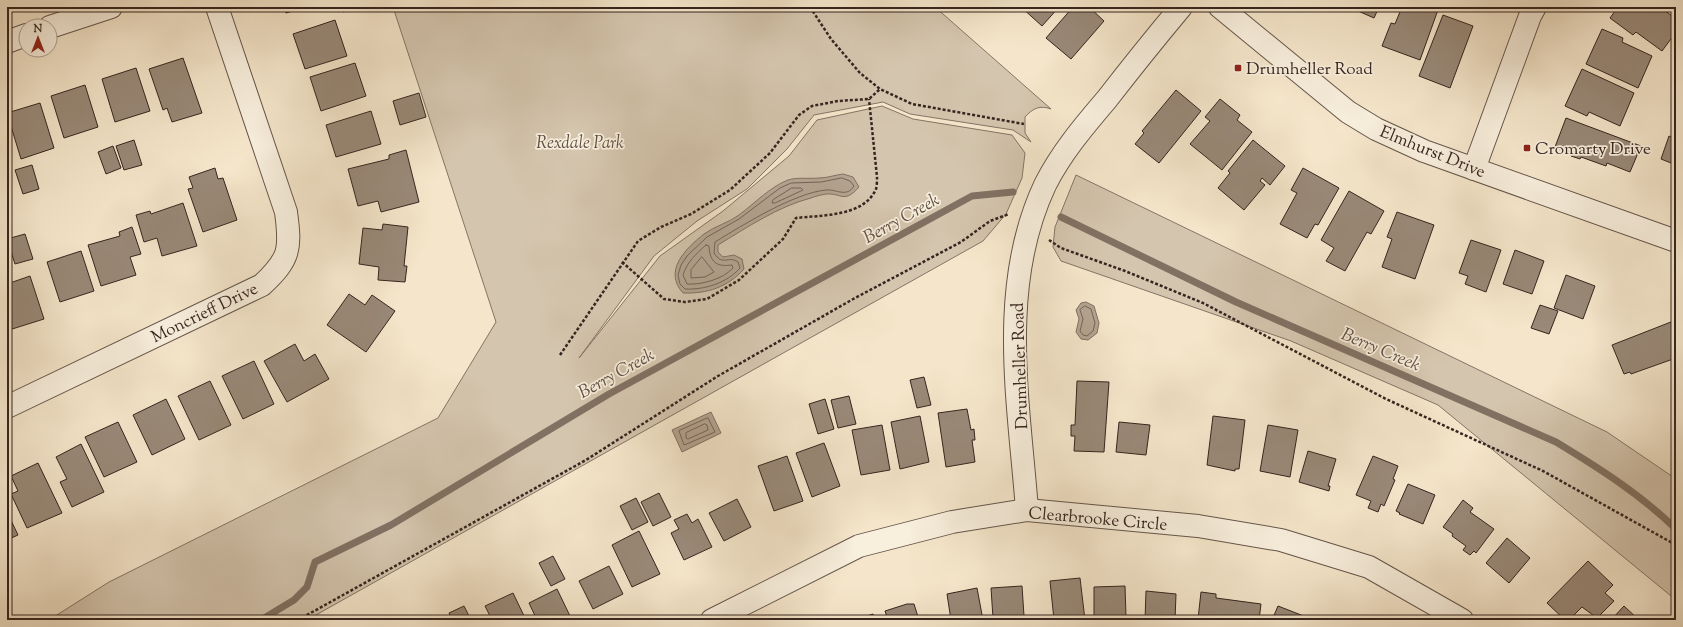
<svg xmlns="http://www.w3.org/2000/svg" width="1683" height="627" font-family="'Sorts Mill Goudy',serif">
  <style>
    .green { fill: #d4c5ae; stroke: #847566 }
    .water { fill: #b4a491; stroke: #817163 }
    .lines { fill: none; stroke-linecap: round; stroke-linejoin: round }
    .shore { stroke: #746458; stroke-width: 1 }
    .stream { stroke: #817163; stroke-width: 7 }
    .building { fill: #998978; stroke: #35251f }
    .minor-casing { stroke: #65554a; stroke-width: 24 }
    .path { stroke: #35251f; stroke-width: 2.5; stroke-dasharray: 3 2; stroke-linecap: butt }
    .minor { stroke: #f8efdd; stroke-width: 22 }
    .poi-dot { fill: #8f2418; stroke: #f8efdd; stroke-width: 1.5 }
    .labels { text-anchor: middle; stroke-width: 3.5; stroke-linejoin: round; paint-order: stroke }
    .poi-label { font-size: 17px; fill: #35251f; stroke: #f8efdd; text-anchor: start }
    .park-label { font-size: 17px; font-style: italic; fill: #5d4d43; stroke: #f8efdd }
    .street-label { font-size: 17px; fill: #35251f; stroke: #f8efdd }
    .water-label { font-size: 18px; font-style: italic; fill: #615147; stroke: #f8efdd }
  </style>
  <rect width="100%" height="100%" fill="#f5e6cb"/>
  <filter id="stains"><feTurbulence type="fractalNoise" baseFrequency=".005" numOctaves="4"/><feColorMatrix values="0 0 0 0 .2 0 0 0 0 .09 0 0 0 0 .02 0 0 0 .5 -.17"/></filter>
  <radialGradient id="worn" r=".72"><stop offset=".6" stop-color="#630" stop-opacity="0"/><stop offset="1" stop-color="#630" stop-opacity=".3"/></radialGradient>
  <!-- green -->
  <g class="green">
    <path d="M393 7H935L1051 109C1040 105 1033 108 1025 117V133L1031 142 1013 130 910 114 883 102 814 115 787 149 747 189 697 221 654 256 579 358 660 256 723 211 789 156 817 120 882 106 913 119 1012 135 1025 153 1022 178 1006 214 983 241 307 620H49L109 582 438 418 496 322Z"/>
    <polygon points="1076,175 1607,432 1676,479 1676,600 1438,405 1291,341 1061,261 1053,247 1055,227"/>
  </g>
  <!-- water -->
  <g class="water">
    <path d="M843 174 853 177 859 187C844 204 842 193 826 194 821 195 816 196 811 198 779 206 746 228 718 245V252L723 257 734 255 742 259 744 269C728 287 707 294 683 293 663 271 685 249 704 234 715 226 728 223 739 215 755 203 770 187 788 180 797 177 809 179 819 178 827 178 835 175 843 174Z"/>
    <polygon points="1086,302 1094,306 1099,323 1097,333 1088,340 1081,339 1076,332 1079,319 1076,310 1081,303"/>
    <polygon points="711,412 721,433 682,452 672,430"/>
  </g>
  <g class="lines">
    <!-- shore -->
    <g class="shore">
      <path d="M842 178 850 181 854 186C847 198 836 189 826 190 794 193 743 225 715 242L714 253C723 267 728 255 738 262L740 268C727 283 704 290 685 289L680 284 678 275 681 265 687 256 707 237 739 219 780 188 791 183 821 182Z"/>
      <polygon points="792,188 801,188 803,190 775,203 772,203 773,200"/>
      <path d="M706 245 709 246C710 263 717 267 732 265L733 268C723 279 702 285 687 284L683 275C687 262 696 254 706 245Z"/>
      <polygon points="702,257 714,272 705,277 691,278 691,270"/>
      <polygon points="1085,306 1091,309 1095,323 1093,331 1087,336 1083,335 1080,331 1083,319 1080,310"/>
      <polygon points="708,418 715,432 684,445 679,431"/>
      <polygon points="705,424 707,425 708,430 688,439 686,438 686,433"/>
    </g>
    <!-- stream -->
    <g class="stream">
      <path d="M1061 217 1236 302 1556 442C1599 468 1640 494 1676 529"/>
      <polyline points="261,620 294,600 307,587 315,562 391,525 609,394 972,196 1013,192"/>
    </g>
  </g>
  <!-- building -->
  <g class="building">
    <polygon points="284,7 306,7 286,13"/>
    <polygon points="341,7 361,7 343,12"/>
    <polygon points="1021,7 1059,7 1042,26"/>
    <polygon points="1073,7 1089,7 1104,21 1071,59 1046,38"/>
    <polygon points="1349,7 1379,7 1374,18"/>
    <polygon points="1402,7 1439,7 1420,60 1382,46 1391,23 1395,24"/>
    <polygon points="1618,7 1664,7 1666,8 1664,10 1676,19 1676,32 1662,51 1636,32 1633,35 1610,18"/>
    <polygon points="1443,15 1473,26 1450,88 1419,76"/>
    <polygon points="335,20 347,56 305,69 293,34"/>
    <polygon points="1602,29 1623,38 1622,42 1652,56 1638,88 1586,64"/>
    <polygon points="183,58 202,113 172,122 167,108 163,110 149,69"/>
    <polygon points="355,63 366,96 321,111 310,77"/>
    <polygon points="136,68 150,111 115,122 102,79"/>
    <polygon points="1582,69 1634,93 1620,126 1589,112 1587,116 1565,106"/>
    <polygon points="85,85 98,127 64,138 51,96"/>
    <polygon points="1176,90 1201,111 1159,163 1135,144 1144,133 1142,131"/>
    <polygon points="419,93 426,117 400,125 393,101"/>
    <polygon points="1220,99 1240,115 1237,120 1252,132 1222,170 1190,144 1210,121 1205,117"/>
    <polygon points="40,103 54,148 21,159 7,113"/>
    <polygon points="371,111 381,144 336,157 326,125"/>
    <polygon points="1566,118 1641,146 1630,172 1607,163 1606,166 1581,157 1580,159 1571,156 1571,153 1555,147"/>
    <polygon points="1676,130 1676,165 1661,159 1669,136 1673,138"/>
    <polygon points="134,140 142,165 124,170 116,146"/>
    <polygon points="1253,140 1285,166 1270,185 1262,178 1260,181 1265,185 1244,210 1218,188 1230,173 1228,171"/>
    <polygon points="113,146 121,168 106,174 98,152"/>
    <polygon points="406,150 419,202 381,212 378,201 358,206 348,169 389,159 389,155"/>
    <polygon points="32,165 39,189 23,194 15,170"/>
    <polygon points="215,168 218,179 223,178 237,220 203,232 188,189 193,188 189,177"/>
    <polygon points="1303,168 1339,188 1318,225 1315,224 1307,238 1280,224 1297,193 1291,190"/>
    <polygon points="1349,191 1384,211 1371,234 1367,232 1345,271 1326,261 1334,248 1321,240"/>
    <polygon points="183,203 197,246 162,256 157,238 144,242 136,215 150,211 151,214"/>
    <polygon points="1397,212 1434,225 1415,279 1382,267 1392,239 1387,237"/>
    <polygon points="383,224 408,227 404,266 407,266 405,282 378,280 379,267 359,264 363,228 382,230"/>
    <polygon points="132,227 141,254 130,257 136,275 101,286 88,245 120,236 119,232"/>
    <polygon points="25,234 33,259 15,264 7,239"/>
    <polygon points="1471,240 1501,250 1486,292 1465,284 1468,276 1459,273"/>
    <polygon points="1515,250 1544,261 1532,294 1503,284"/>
    <polygon points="81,251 94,291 60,302 47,262"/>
    <polygon points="1566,275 1595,286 1583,319 1554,308"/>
    <polygon points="30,276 44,319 9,330 7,325 7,284"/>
    <polygon points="349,294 365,305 372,295 395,311 366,352 327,325"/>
    <polygon points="1540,305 1558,311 1549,334 1531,328"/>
    <polygon points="1676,320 1676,358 1631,374 1630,372 1624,374 1612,345"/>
    <polygon points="295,344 304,361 315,354 329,379 287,402 264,361"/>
    <polygon points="254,361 274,404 243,419 222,376"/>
    <polygon points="924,377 931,405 917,408 910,380"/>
    <polygon points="210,381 231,425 199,440 178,396"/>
    <polygon points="1077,381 1109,382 1104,452 1074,451 1075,436 1071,436 1071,425 1075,425"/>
    <polygon points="849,396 856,424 838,428 831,400"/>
    <polygon points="166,399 185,439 152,455 133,415"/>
    <polygon points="825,399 834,429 818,434 809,404"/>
    <polygon points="967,409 971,430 974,429 975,440 972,440 975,462 946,467 938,413"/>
    <polygon points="920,416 929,462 900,469 891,422"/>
    <polygon points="1213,416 1245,420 1239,469 1235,469 1235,471 1207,465"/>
    <polygon points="118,422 137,462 104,477 85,437"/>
    <polygon points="1119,422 1150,425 1146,455 1116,452"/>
    <polygon points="882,425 890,470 861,475 852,430"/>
    <polygon points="1268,425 1298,430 1290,477 1260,471"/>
    <polygon points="824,443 840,486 812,497 796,453"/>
    <polygon points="81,444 104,492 72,507 60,482 67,479 56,457"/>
    <polygon points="1308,451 1336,459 1328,486 1330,486 1329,491 1299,482"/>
    <polygon points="787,456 803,501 774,511 758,466"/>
    <polygon points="1373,456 1398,466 1393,479 1395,480 1384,506 1381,504 1378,512 1368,508 1371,501 1356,495"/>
    <polygon points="38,463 62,513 27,528 11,494 18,491 11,476"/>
    <polygon points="1408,484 1435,495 1423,524 1399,514 1400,513 1396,511"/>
    <polygon points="659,493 671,517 653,526 641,502"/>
    <polygon points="636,498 648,522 632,530 620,506"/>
    <polygon points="737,499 751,527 724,541 709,513"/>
    <polygon points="1463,500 1473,508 1470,512 1494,529 1476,553 1474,551 1470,555 1463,550 1466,546 1452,536 1453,534 1443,527"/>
    <polygon points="7,512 18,535 7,540"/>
    <polygon points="687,514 692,523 698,519 712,547 684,560 671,533 679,529 674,520"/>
    <polygon points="639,531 660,574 632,587 612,545"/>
    <polygon points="1507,538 1530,558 1509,583 1486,563"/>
    <polygon points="553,556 565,579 551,586 539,563"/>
    <polygon points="1588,561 1613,585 1605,593 1614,601 1597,618 1582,607 1569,620 1565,620 1547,603"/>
    <polygon points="609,566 623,594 593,609 579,581"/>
    <polygon points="1080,578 1085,620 1054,620 1050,581"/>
    <polygon points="1022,586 1024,616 1016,616 1016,620 1000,620 1000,617 993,618 991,588"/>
    <polygon points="1125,586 1126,617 1094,618 1094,587"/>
    <polygon points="977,588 983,620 951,620 947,594"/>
    <polygon points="557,589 570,616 563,620 537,620 529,603"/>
    <polygon points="1146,591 1176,594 1175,620 1145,620"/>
    <polygon points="1201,592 1216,594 1216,598 1261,604 1259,620 1198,619"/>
    <polygon points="513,593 526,620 492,620 485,606"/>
    <polygon points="907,604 914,604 919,620 888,620 885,611"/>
    <polygon points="464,606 471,620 452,620 449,613"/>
    <polygon points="1278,606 1314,620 1272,620"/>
    <polygon points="1624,606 1639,620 1611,620"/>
    <polygon points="873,614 875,620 854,620"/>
  </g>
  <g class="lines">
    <defs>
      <g id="minor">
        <polyline points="1220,7 1348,112 1376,129 1424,151 1676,241"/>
        <polyline points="50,27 111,7"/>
        <polyline points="7,42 26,35"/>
        <polyline points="1474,169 1530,16 1535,7"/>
        <path d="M7 407 262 285C290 259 291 249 286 212L217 7"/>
        <path d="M1027 510C1019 403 997 287 1045 185 1061 153 1084 126 1107 99 1131 68 1156 37 1181 7"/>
        <polyline points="712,620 859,546 952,522 1027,510 1198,526 1281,540 1369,567 1462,620"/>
      </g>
    </defs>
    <!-- minor casing -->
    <use href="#minor" class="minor-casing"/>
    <!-- path -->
    <g class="path">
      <polyline points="810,7 831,39 860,73 880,89 912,104 1024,124"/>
      <polyline points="1049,240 1061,248 1125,271 1203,303 1386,399 1543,471 1676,545"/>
      <path d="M622 262 664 299 685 302 707 299 739 280 783 239 796 218C821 215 864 217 876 189 877 186 877 180 877 177L869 99"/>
      <polyline points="560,355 638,241 661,227 691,214 730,190 770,153 799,115 812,106 838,101 869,99 880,89"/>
      <polyline points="298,620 586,460 718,376 855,298 961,242 990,221 1009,214"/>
    </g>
    <!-- minor -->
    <use href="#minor" class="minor"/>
  </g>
  <!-- markers -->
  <g class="poi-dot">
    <rect x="1234" y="64" width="8" height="8" rx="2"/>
    <rect x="1523" y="144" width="8" height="8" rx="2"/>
  </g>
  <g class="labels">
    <!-- poi labels -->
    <g class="poi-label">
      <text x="1246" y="74">Drumheller Road</text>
      <text x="1535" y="154">Cromarty Drive</text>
    </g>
    <!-- park labels -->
    <g class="park-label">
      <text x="580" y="148">Rexdale Park</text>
    </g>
    <!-- street labels -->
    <g class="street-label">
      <text transform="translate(1433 151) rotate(22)" y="6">Elmhurst Drive</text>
      <text transform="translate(204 312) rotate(-26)" y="6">Moncrieff Drive</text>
      <text transform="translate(1019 366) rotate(-92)" y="6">Drumheller Road</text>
      <text transform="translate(1098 518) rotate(5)" y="6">Clearbrooke Circle</text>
    </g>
    <!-- water labels -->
    <g class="water-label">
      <text transform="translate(901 218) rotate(-29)" y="6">Berry Creek</text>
      <text transform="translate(1381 349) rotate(23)" y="6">Berry Creek</text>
      <text transform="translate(616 373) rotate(-29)" y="6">Berry Creek</text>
    </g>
  </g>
  <!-- margin -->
  <rect width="1683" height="627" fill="none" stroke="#f5e6cb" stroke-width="24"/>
  <rect x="8" y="8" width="1667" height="611" fill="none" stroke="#35251f" stroke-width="2"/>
  <rect x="12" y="12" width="1659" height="603" fill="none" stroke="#35251f"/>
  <!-- north arrow -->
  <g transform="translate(38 38)"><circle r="19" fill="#f8efdd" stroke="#aa9e91"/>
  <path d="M0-3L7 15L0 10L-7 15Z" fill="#8f2418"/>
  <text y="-6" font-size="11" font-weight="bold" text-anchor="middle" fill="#35251f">N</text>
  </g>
  <rect width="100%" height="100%" filter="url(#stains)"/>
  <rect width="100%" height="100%" fill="url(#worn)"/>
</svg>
